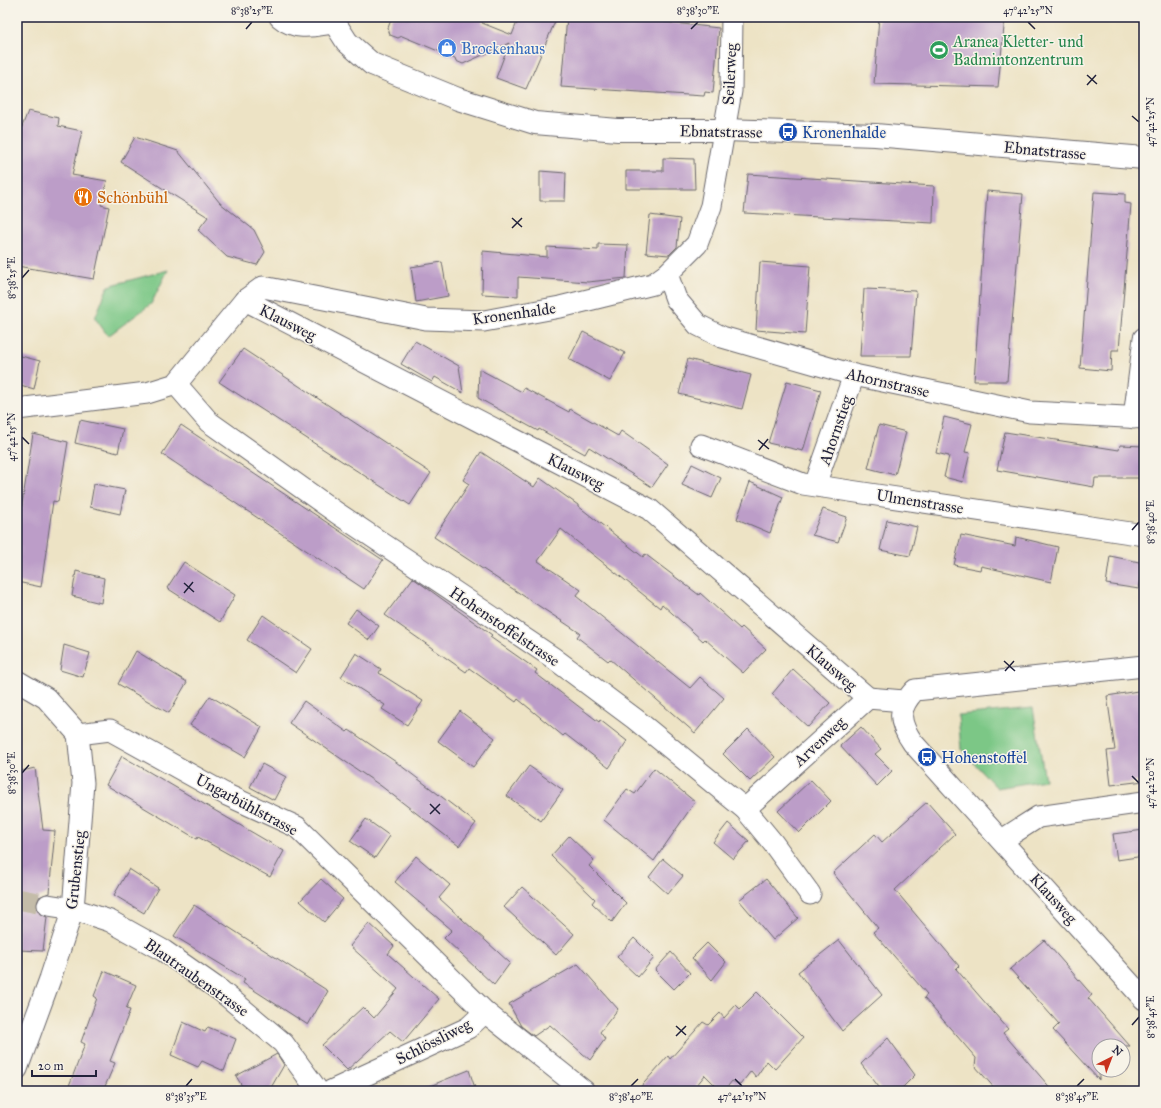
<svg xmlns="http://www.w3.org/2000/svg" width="1161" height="1108" font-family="'IM FELL Great Primer',serif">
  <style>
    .green { fill: #7bc786; stroke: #4e7460 }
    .building { fill: #bc9dc8 }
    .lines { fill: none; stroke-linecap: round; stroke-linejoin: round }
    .minor-tunnel { stroke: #c4bca9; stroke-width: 21; stroke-dasharray: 21 10; stroke-linecap: butt }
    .minor-casing { stroke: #69666b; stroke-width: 23 }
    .tertiary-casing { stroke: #69666b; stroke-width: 24 }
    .minor { stroke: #fff; stroke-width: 21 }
    .tertiary { stroke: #fff; stroke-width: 22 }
    .ticks { fill: none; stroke: #22223b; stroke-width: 1.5 }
    .labels { text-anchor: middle; stroke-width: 3; stroke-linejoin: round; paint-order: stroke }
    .leisure-label { font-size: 16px; fill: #27864d; stroke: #f7f3e8; text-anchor: start }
    .shop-label { font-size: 16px; fill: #366cbe; stroke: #f7f3e8; text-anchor: start }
    .street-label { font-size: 16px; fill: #22223b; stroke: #f7f3e8 }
    .transit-label { font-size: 16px; fill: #164399; stroke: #f7f3e8; text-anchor: start }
    .food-label { font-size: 16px; fill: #c56008; stroke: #f7f3e8; text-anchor: start }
    .neatline { fill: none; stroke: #22223b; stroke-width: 1.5 }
    .ticks-label { font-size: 10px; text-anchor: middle; fill: #22223b }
  </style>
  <rect width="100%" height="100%" fill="#f7f3e8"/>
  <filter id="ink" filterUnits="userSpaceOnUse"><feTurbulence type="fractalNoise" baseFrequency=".025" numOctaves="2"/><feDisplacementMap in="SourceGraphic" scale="8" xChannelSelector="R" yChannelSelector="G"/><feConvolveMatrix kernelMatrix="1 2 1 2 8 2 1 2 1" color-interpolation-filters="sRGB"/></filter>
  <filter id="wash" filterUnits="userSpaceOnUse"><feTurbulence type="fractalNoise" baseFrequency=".012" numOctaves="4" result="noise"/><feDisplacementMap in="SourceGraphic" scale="16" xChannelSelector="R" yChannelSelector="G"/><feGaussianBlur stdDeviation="0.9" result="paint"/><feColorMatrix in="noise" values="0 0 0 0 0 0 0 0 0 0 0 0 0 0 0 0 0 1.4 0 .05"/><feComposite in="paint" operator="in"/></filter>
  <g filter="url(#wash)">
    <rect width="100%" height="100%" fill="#ede3c5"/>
    <!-- green -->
    <g class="green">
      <polygon points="168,270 151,304 108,336 95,318 108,286"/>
      <polygon points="1033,708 1045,780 997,788 961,749 958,715"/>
    </g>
    <g id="blocks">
      <!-- building -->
      <g class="building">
        <polygon points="392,17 484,17 482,23 512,35 519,17 557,17 526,89 496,78 509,43 463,64 456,61 455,58 402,36 398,38 390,35 388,28"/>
        <polygon points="567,17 646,17 646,20 719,28 713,93 705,92 704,96 561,87"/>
        <polygon points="879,17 1005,17 998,87 874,84"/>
        <polygon points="28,111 59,118 58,126 82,131 72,175 107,181 101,205 109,207 94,279 17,266 17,140"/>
        <polygon points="135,137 178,151 220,203 254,230 265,252 257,265 227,257 198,230 208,217 121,162"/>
        <polygon points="663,158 694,159 695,189 626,189 626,171 663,171"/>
        <polygon points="540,171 566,173 565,201 540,201"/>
        <polygon points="748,174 934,186 933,223 744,213"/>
        <polygon points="987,191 1023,194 1007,381 974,381"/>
        <polygon points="1094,192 1125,194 1125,203 1131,204 1119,350 1112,350 1111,371 1080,368"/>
        <polygon points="650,215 680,219 677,247 669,255 646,253"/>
        <polygon points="598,244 628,245 626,278 588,282 518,277 518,296 482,294 483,251 547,257 547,247 598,250"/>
        <polygon points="442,262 448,296 416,302 411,267"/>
        <polygon points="760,262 810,266 805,334 756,330"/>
        <polygon points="864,289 916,291 911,356 860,356"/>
        <polygon points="583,332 625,353 610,381 569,359"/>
        <polygon points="415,341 459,366 463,393 435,377 432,382 401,364"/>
        <polygon points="243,349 431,473 410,505 219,382"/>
        <polygon points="17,355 40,361 34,389 17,384"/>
        <polygon points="688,359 751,375 742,409 679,394"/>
        <polygon points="479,369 522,392 524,388 569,412 570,409 618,436 621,431 668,464 652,487 589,447 585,454 539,429 538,431 478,398"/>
        <polygon points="787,381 821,390 803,451 768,443"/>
        <polygon points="944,417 972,424 965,452 970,453 963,482 944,477 949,456 936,453"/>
        <polygon points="80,420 123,429 118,453 75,443"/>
        <polygon points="181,425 383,560 364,589 162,454"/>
        <polygon points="879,425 906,432 895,475 868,468"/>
        <polygon points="1005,432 1119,450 1120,445 1144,446 1144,478 1095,478 1094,487 997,470"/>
        <polygon points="33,434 68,442 58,502 53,501 41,587 17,582 17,516 20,517"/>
        <polygon points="481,452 534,487 540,478 578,505 578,506 643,557 645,554 699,595 700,593 740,629 742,627 766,649 743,673 705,639 703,641 662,604 660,608 561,529 538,561 581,590 576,596 690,688 700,677 724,698 695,733 610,659 608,661 577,637 580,633 434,537 469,484 463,480"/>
        <polygon points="692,464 721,478 712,498 682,485"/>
        <polygon points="750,482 783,497 770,533 737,519"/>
        <polygon points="94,484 125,490 120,514 90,507"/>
        <polygon points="823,509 847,517 838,542 812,535"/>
        <polygon points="887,520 917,527 910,556 880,550"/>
        <polygon points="961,535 1015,546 1016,537 1058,547 1051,582 981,566 980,570 954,565"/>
        <polygon points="1110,556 1144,563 1139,589 1106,584"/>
        <polygon points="184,562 235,595 220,622 167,588"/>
        <polygon points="76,571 104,578 101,603 72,596"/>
        <polygon points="413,578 492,635 490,637 537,670 535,673 599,722 600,720 627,741 609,768 565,734 563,736 518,699 516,702 469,668 466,672 385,615"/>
        <polygon points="356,609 379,626 369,640 346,623"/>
        <polygon points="263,615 312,649 296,673 247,640"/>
        <polygon points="64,645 90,653 83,677 60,670"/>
        <polygon points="136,651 187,682 169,713 118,684"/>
        <polygon points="356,653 381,669 379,673 423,701 407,725 382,709 385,705 341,677"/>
        <polygon points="793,669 830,703 808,727 772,694"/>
        <polygon points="1144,690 1144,781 1111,785 1107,751 1115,750 1107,696"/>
        <polygon points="210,696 262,727 245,757 190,725"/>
        <polygon points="304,701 347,732 349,730 396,762 476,823 459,846 381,786 289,723"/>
        <polygon points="460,711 495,738 473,767 438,741"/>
        <polygon points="861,727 881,749 875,754 892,771 877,786 840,746"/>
        <polygon points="748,729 775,757 750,781 723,754"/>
        <polygon points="122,756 284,851 270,877 198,837 197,839 106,785"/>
        <polygon points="262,764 286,777 274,800 250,787"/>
        <polygon points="529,766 563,790 541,821 507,796"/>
        <polygon points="35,768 43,830 55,831 49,893 39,897 36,904 37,909 40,914 47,917 43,951 17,950 17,852 19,828 17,829 17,772"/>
        <polygon points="654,768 695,802 654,861 604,820 627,789 635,794"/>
        <polygon points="811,780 831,801 799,833 778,811"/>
        <polygon points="927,802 955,834 895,890 959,966 956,969 1008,1029 1003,1033 1053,1091 997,1091 975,1066 976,1058 924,998 927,994 873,932 878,928 833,873 875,834 882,842"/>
        <polygon points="366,819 390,836 375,858 350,841"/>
        <polygon points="728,823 749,841 733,859 713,842"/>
        <polygon points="1144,830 1144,856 1117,860 1113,834"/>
        <polygon points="569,836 594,860 589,866 626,903 612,922 592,903 595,899 551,856"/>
        <polygon points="416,856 450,885 439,898 510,963 494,985 444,938 452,930 395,882"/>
        <polygon points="663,859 683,876 668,894 649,877"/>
        <polygon points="129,869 158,888 144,913 114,895"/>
        <polygon points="321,879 343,899 324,922 300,901"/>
        <polygon points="766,879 798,918 773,940 739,900"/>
        <polygon points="522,887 574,934 556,955 504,907"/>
        <polygon points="194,905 328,991 308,1025 243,983 245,979 174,936"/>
        <polygon points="369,923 394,946 388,954 439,999 403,1042 390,1031 347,1070 322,1045 363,1007 374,1018 398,989 350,946"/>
        <polygon points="634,938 654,958 638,977 617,957"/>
        <polygon points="839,940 882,995 842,1031 798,972"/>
        <polygon points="1044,940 1092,995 1088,998 1130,1046 1099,1046 1099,1080 1053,1030 1059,1024 1010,969"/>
        <polygon points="707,943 726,962 712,980 692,958"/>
        <polygon points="671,952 690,973 674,989 655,970"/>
        <polygon points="578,964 618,1009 600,1032 605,1039 590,1060 550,1025 534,1036 521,1026 509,1004"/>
        <polygon points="104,971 136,985 126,1009 130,1010 110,1061 115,1063 103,1091 67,1091 85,1044 81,1042 97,998 94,996"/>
        <polygon points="757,992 803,1038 775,1069 767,1061 756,1077 751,1071 740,1085 732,1081 724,1091 721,1091 705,1075 692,1091 637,1091 668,1056 670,1059 703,1022 708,1025 720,1013 724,1018 736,1005 740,1009"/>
        <polygon points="183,1022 205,1032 208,1027 236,1039 224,1071 202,1061 198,1067 171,1055"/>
        <polygon points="888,1038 915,1075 899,1091 882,1091 861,1064"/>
        <polygon points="277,1054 284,1065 269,1091 245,1091 236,1076"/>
        <polygon points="469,1070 476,1091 420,1091 420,1090"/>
      </g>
    </g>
  </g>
  <g filter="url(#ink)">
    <use href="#blocks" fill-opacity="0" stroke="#69666b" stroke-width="1"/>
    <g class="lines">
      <!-- minor-tunnel -->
      <polyline class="minor-tunnel" points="17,899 48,905"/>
      <defs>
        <g id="minor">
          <path d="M280 17C296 31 314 26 333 23"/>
          <polyline points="667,274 676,299 698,325 722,337 854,375 1030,412 1144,418"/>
          <polyline points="245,300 649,509 868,698"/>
          <polyline points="176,384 209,422 337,513 552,657 635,719 745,809 773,843 810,894"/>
          <polyline points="17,409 147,393 176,384 245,300 263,287 426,319 484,321 560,307 653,284 667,274 697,244 711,206 731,91 732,17"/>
          <polyline points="1134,418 1144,338"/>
          <polyline points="701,445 803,484 1144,535"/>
          <polyline points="815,485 854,375"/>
          <path d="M1144 666 915 690C897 709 898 722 913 743L1144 999"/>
          <polyline points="17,681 46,698 78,734"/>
          <polyline points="78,734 110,730 227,795 297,827 485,1012"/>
          <polyline points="745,809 868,698 904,701"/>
          <polyline points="1002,840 1038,817 1144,802"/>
          <polyline points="48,905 73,909 110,921 164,951 221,991 283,1043 318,1091"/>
          <polyline points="17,1069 50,979 73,909 83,783 78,734"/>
          <polyline points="331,1091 468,1028 485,1012 584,1091"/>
        </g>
        <polyline id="tertiary" points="331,17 347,42 372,64 458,99 535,123 618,130 725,130 875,135 1144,158"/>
      </defs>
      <!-- minor casing -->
      <use href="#minor" class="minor-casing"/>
      <!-- tertiary casing -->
      <use href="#tertiary" class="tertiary-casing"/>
      <!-- minor -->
      <use href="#minor" class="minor"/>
      <!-- tertiary -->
      <use href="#tertiary" class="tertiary"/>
    </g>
  </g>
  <!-- ticks -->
  <path class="ticks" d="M1028 22 1035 29M246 29 252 22M691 29 698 22M1087 75 1097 84M1087 85 1096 75M1132 116 1139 122M512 218 522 227M512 228 522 218M22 278 29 270M22 437 29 444M758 440 769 449M759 450 768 439M1132 530 1139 522M184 583 194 592M184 593 193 582M1004 661 1015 671M1005 671 1014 661M22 773 29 765M1132 776 1139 783M430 804 440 814M430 814 440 804M1132 1025 1139 1017M676 1026 686 1035M676 1036 686 1026M735 1079 742 1086M186 1086 192 1079M631 1086 638 1079M1077 1086 1084 1079"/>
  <!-- icons -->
  <defs>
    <symbol id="shop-disc" viewBox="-11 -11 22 22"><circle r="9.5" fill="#3f7fe0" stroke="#f7f3e8"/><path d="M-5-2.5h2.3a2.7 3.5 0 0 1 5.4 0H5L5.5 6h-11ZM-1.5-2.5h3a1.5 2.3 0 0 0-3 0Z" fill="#fff"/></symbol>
    <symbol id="stadium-disc" viewBox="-11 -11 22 22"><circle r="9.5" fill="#2e9e5b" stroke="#f7f3e8"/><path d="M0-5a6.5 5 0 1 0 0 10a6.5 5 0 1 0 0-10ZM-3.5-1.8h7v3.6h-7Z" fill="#fff"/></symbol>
    <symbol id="bus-disc" viewBox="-11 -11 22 22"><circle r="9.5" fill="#1a4fb4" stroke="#f7f3e8"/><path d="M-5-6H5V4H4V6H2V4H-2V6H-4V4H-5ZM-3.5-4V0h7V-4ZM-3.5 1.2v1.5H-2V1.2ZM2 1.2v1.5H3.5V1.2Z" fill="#fff"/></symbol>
    <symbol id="restaurant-disc" viewBox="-11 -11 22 22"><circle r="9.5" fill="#e8710a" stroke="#f7f3e8"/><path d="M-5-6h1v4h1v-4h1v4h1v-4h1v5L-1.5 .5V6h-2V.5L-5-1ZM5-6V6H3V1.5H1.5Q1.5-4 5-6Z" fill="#fff"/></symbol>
  </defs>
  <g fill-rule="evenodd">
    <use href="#shop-disc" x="436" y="37" width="22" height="22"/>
    <use href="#stadium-disc" x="928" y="39" width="22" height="22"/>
    <use href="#bus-disc" x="777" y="121" width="22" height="22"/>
    <use href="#restaurant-disc" x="72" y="186" width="22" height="22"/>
    <use href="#bus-disc" x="916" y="746" width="22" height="22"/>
  </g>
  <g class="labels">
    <!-- leisure labels -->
    <g class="leisure-label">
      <text x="953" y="47">Aranea Kletter- und<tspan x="953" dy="18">Badmintonzentrum</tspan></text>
    </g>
    <!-- shop labels -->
    <g class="shop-label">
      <text x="461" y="54">Brockenhaus</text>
    </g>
    <!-- street labels -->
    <g class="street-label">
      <text transform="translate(729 74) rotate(-87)" y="6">Seilerweg</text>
      <text transform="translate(721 131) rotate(1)" y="6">Ebnatstrasse</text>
      <text transform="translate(1045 150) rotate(5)" y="6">Ebnatstrasse</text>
      <text transform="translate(514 313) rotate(-8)" y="6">Kronenhalde</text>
      <text transform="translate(288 322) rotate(27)" y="6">Klausweg</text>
      <text transform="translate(888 382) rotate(13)" y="6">Ahornstrasse</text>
      <text transform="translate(835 430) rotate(-71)" y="6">Ahornstieg</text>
      <text transform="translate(576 471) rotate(27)" y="6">Klausweg</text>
      <text transform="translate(920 501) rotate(9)" y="6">Ulmenstrasse</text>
      <text transform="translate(505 626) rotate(34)" y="6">Hohenstoffelstrasse</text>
      <text transform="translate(832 667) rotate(41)" y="6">Klausweg</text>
      <text transform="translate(819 741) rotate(-43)" y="6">Arvenweg</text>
      <text transform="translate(247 804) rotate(28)" y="6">Ungarbühlstrasse</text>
      <text transform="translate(75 870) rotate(-84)" y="6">Grubenstieg</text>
      <text transform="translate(1054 898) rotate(48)" y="6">Klausweg</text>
      <text transform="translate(197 977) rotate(35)" y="6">Blautraubenstrasse</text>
      <text transform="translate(433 1041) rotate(-27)" y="6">Schlössliweg</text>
    </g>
    <!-- transit labels -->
    <g class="transit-label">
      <text x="802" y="138">Kronenhalde</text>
      <text x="941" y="763">Hohenstoffel</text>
    </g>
    <!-- food labels -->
    <g class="food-label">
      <text x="97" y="203">Schönbühl</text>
    </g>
  </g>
  <!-- margin -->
  <rect width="1161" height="1108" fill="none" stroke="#f7f3e8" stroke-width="44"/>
  <!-- north arrow -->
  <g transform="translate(1111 1058) rotate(42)"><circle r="19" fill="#f7f3e8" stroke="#a29fa3"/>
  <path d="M0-3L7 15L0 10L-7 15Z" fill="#c8321e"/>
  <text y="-6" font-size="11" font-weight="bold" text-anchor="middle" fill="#22223b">N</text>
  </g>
  <!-- scale -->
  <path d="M32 1070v6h64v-6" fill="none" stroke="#22223b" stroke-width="2"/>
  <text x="38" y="1070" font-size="12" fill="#22223b" stroke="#f7f3e8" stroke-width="3" paint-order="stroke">20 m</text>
  <rect x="22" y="22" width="1117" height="1064" class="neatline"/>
  <g class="ticks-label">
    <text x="252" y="14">8°38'25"E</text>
    <text x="698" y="14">8°38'30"E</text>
    <text x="1028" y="14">47°42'25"N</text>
    <text transform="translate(1150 122) rotate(-90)" y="4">47°42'25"N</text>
    <text transform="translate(11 278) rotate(-90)" y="4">8°38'25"E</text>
    <text transform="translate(11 437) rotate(-90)" y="4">47°42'15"N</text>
    <text transform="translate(1150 522) rotate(-90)" y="4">8°38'40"E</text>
    <text transform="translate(11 773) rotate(-90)" y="4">8°38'30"E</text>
    <text transform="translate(1150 783) rotate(-90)" y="4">47°42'20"N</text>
    <text transform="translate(1150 1017) rotate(-90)" y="4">8°38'45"E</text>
    <text x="186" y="1100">8°38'35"E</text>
    <text x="631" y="1100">8°38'40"E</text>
    <text x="742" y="1100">47°42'15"N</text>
    <text x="1077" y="1100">8°38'45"E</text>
  </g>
</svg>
